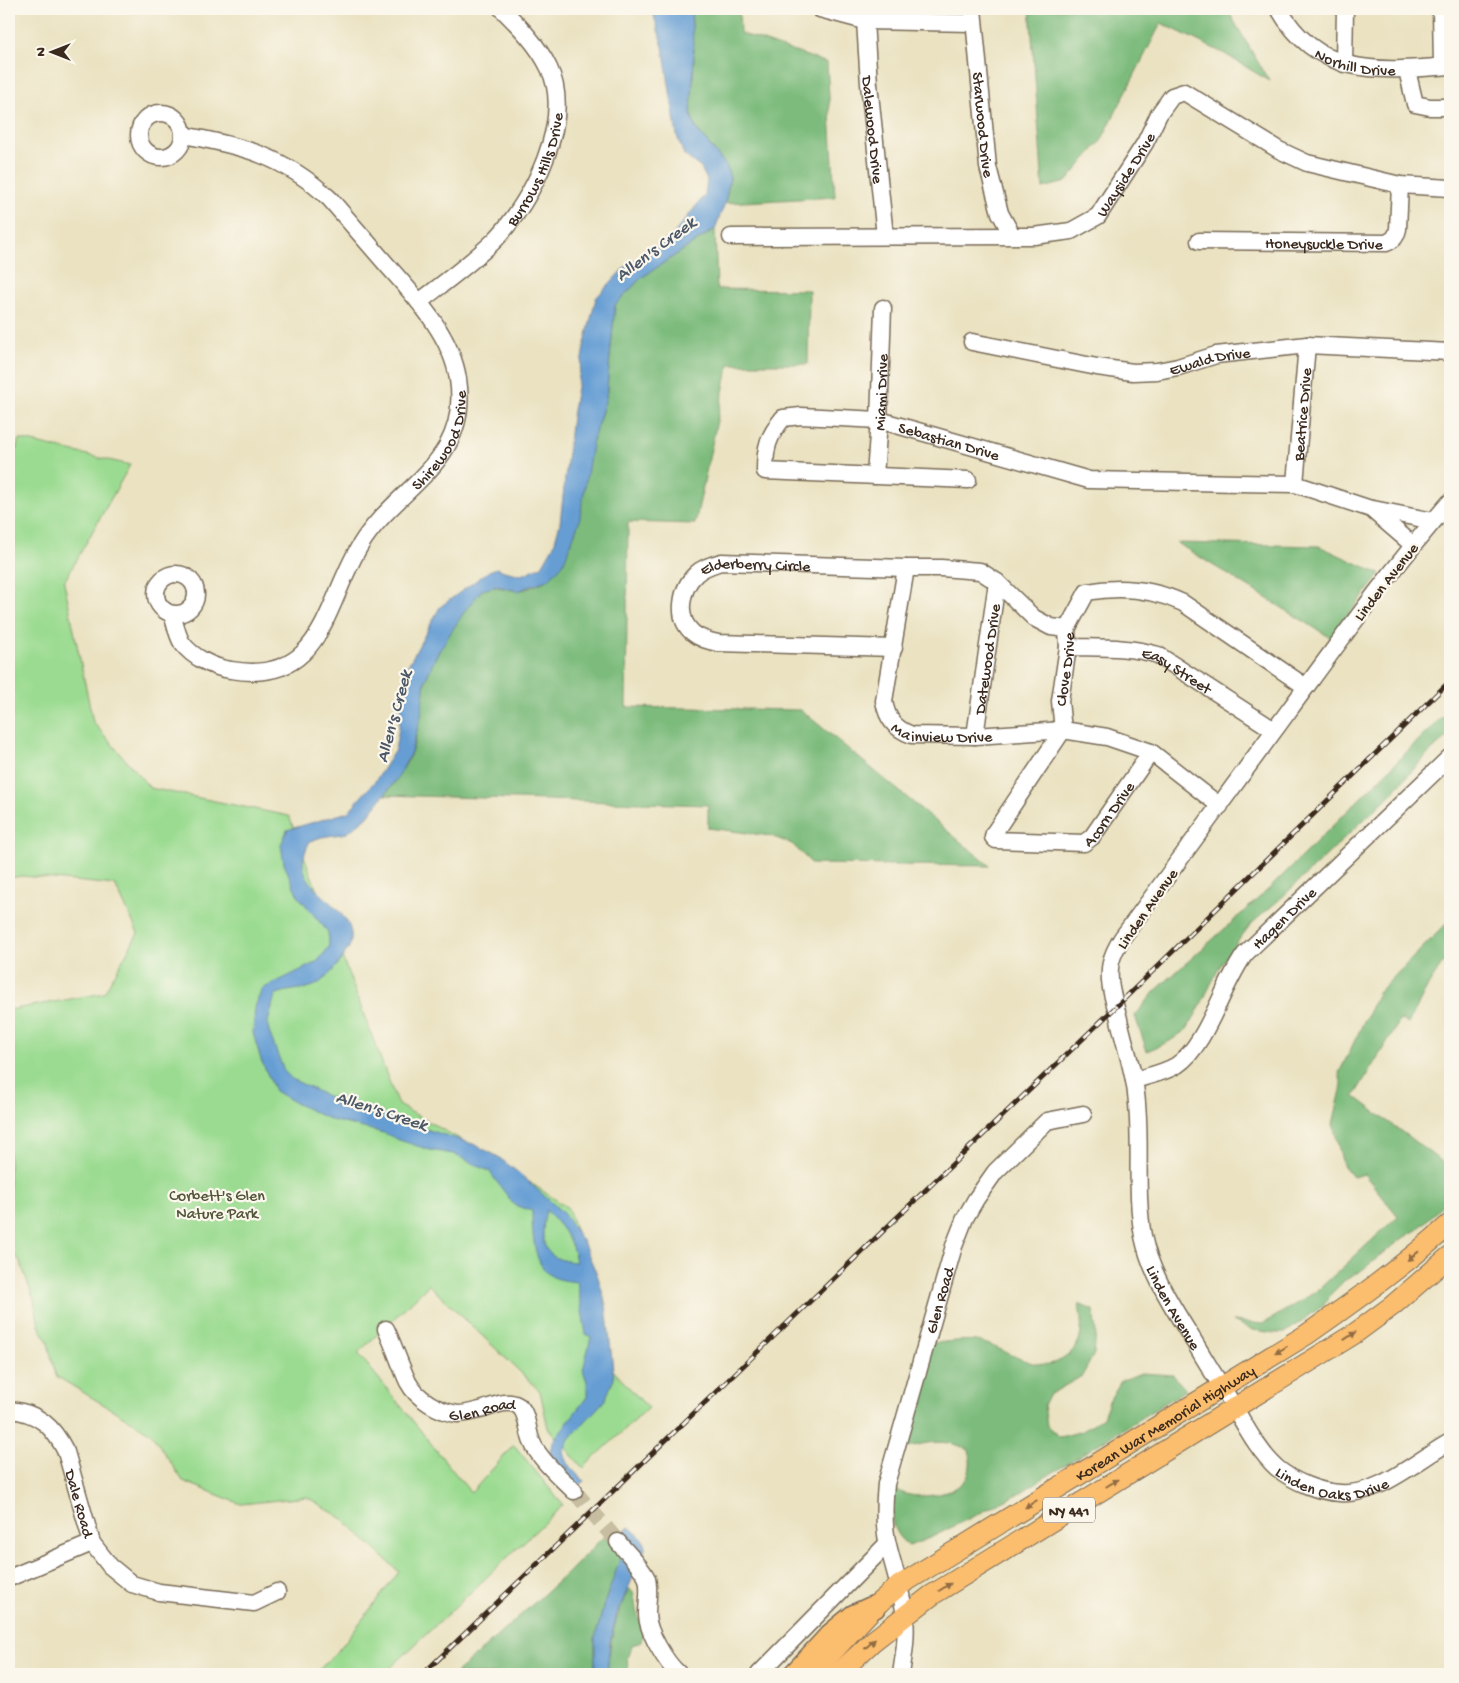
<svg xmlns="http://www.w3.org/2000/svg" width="1459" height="1683" font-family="'Gochi Hand',sans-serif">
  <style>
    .green { fill: #9bdb91; stroke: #6b8258 }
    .forest { fill: #7cbb7b; stroke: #5c724c }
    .water { fill: #669ed4; stroke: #506479; fill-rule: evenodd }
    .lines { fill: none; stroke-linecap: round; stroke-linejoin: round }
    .minor-tunnel { stroke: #c7bda0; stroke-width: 16; stroke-dasharray: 16 8; stroke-linecap: butt }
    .minor-casing { stroke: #786a57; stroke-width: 19 }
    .major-casing { stroke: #786a57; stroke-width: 22 }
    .highway-casing { stroke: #786a57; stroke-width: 25 }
    .minor { stroke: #fff; stroke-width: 16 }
    .major { stroke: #fbbd6e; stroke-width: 20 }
    .highway { stroke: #fbbd6e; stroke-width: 22 }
    .rail-casing { stroke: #3b2a1e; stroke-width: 5 }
    .rail { stroke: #fbf7ec; stroke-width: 3; stroke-dasharray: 9; stroke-linecap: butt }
    .oneway { fill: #916c42 }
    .labels { text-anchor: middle; stroke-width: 4.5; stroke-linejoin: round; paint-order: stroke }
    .shield { fill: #fbf7ec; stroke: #75685c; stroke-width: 1 }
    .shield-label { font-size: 15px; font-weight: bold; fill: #3b2a1e }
    .street-label { font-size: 16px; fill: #3b2a1e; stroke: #fbf7ec }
    .park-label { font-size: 16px; fill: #53563b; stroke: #fbf7ec }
    .water-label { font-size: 18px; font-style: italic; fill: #4c5867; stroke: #fbf7ec }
  </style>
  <rect width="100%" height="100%" fill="#fbf7ec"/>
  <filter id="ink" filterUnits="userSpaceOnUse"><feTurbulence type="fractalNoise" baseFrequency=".02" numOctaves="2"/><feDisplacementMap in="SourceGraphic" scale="10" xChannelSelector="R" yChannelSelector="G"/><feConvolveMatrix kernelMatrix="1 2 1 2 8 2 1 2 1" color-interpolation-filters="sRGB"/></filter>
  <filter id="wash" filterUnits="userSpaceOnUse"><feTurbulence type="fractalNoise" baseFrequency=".0096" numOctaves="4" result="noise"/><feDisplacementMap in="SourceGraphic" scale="20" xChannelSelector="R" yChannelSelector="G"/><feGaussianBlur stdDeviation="1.12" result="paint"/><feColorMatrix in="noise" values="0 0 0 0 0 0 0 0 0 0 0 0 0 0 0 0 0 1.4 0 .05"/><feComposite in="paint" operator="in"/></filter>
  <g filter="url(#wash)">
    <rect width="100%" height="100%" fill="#eae2c1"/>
    <!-- green -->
    <polygon class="green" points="19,439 130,465 64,582 93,722 150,788 289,816 398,1105 491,1156 568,1208 594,1285 611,1368 648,1408 583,1468 548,1428 540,1391 429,1285 358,1353 471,1493 514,1445 563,1505 384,1674 315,1674 341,1647 399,1572 343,1519 307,1497 241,1504 183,1481 151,1433 56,1376 48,1343 39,1325 34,1300 19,1259 9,1254 9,1010 104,993 138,933 115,885 22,876 9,878 9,475"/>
    <!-- forest -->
    <g class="forest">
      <polygon points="691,9 739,9 740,33 827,63 835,197 725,203 730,178 727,167 695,126 691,113 694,60"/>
      <polygon points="1030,9 1227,9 1269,81 1225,54 1161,23 1101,141 1066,182 1043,188"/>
      <path d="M715 229 717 289 809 290 808 364H729L695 524 628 522 626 707 801 710 990 866 812 864 792 844 771 836 708 828V805L385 795C395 782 405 768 411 753 420 730 419 705 425 682 428 666 470 595 484 589 496 584 505 590 517 590 527 591 540 583 549 579L606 398 615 305 641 278Z"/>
      <polygon points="1177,543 1319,546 1380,574 1331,638"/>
      <polygon points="1450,709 1450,734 1428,754 1386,799 1279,900 1250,925 1221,964 1196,1014 1187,1029 1170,1041 1147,1051 1135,1016 1155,991 1269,889"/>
      <polygon points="1450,920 1450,952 1429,984 1408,1024 1401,1019 1354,1096 1446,1165 1450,1161 1450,1198 1418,1229 1403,1238 1358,1273 1345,1280 1331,1294 1324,1305 1285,1333 1275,1333 1253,1330 1233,1321 1263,1324 1317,1291 1398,1216 1364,1174 1353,1177 1343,1165 1333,1124 1342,1086 1339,1073 1378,993"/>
      <path d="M1079 1304 1093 1310 1096 1332 1094 1354 1082 1376 1049 1395 1044 1405 1047 1426 1060 1437 1083 1431 1103 1417 1109 1401 1121 1381 1141 1373 1173 1375 1186 1390 1018 1494 932 1537 909 1546C887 1530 892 1513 892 1488 898 1491 904 1494 910 1495 926 1498 954 1494 965 1480 971 1472 971 1460 969 1450 944 1437 926 1443 900 1449L930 1343C944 1343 963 1339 976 1341 1006 1346 1037 1380 1067 1356 1085 1341 1082 1326 1079 1304Z"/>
      <polygon points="603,1537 618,1537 626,1547 604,1604 595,1639 595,1674 455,1674 564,1576"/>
      <path d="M629 1588 634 1594 636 1610 643 1630 641 1642 632 1645 627 1658 629 1674H607C610 1639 614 1621 629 1588Z"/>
    </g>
    <!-- water -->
    <g class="water">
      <path d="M652 9H691L694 60 691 113 695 127 727 167 730 178 725 203 715 229 641 278 615 305 606 398 593 439 579 522 563 564 549 579 518 591 497 586 482 590 466 609 437 654 425 681 421 716 411 752 399 776 367 817 347 833 322 837 310 841C306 849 301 861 304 870 312 897 360 914 350 945 349 948 346 952 344 955 337 966 330 975 319 983 309 991 288 988 275 995L268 1022 269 1032 284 1071 292 1079 337 1101 473 1144 497 1156 520 1174 563 1213 583 1242 598 1277 606 1305 614 1379 605 1400 569 1439 563 1452 570 1467 584 1481 575 1490 549 1454 553 1441 587 1397V1382L583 1370 591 1337 586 1334 577 1282C569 1281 557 1280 550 1275 533 1264 532 1229 532 1211L514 1205 489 1171 453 1154 430 1150 399 1140 384 1133 331 1120 297 1104 275 1091 261 1060 253 1033 255 1007 262 989 317 962 329 947 328 932 298 896 284 864 281 845 287 830 348 812 376 780 395 750 399 728 401 693 406 669 440 607 489 571 497 568 504 571 522 575 542 566 554 545 560 523 572 416 584 347 596 298 624 268 672 236 705 195 707 180 701 168 684 155 677 136 663 47ZM546 1210C561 1227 572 1238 576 1262 540 1260 540 1240 546 1210Z"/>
      <path d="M629 1527C635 1532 645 1539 646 1547L617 1614 610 1642 607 1674H595V1639L604 1604 625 1546 618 1537Z"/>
    </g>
  </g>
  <g filter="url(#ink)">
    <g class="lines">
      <!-- minor-tunnel -->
      <polyline class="minor-tunnel" points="574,1491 618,1542"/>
      <defs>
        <g id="minor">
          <polyline points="820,9 865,21 973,23"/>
          <path id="s1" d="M973 9 988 167 1000 213 1012 235"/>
          <path id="s2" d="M1279 9C1319 79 1381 71 1450 66"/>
          <polyline points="1441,9 1442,66"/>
          <path id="s3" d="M865 21 869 84 885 236"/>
          <polyline points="1344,64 1345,9"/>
          <polyline points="1407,70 1415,104 1430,107 1450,107"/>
          <circle cx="161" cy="135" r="22"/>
          <path id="s4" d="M731 237 1034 236 1071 231 1098 216 1145 143 1159 114 1172 96 1184 92 1279 150 1307 163 1400 185 1450 188"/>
          <path id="s5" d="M1199 241 1386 243C1394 240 1396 237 1398 229L1400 185"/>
          <path id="s6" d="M419 302C445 282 473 262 496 239 532 201 574 120 549 68 538 45 520 27 502 9"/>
          <path id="s7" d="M972 342 1097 367 1133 372 1157 371 1178 367 1216 355 1307 345 1450 352"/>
          <path id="s8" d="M875 476 879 420 883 308"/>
          <path id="s9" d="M968 480 765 471C765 447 768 437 783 418L801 416 879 420 1089 480 1295 484 1371 509 1413 545"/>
          <path id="s10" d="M1295 484 1307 345"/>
          <path id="s11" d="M1450 502C1392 568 1342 638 1290 709 1234 785 1178 862 1122 938 1117 946 1113 953 1111 962 1107 980 1113 998 1118 1015 1123 1039 1131 1062 1135 1086 1143 1136 1134 1187 1143 1236 1151 1275 1174 1309 1195 1343 1205 1360 1216 1378 1227 1395 1242 1419 1256 1449 1277 1468 1294 1482 1319 1492 1340 1493 1379 1496 1417 1460 1450 1442"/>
          <polyline points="1373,509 1433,521"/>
          <path id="s12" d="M906 568 884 701C887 719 895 729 912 735L975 736 1063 730 1107 737 1151 752 1220 806"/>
          <circle cx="176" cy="594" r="20"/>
          <path id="s13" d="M172 614C175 623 177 635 182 643 192 657 214 668 231 670 324 686 325 602 361 544 398 485 471 463 458 379 451 334 415 297 387 265 368 243 349 221 330 199 284 156 243 146 183 135"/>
          <path id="s14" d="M1068 647C1098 648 1129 646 1158 655L1274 730"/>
          <path id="s15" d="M894 648 718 643C709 641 700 639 693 633 675 618 681 588 696 574 703 567 712 565 721 562L906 568H941L980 571 997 582 1034 618 1051 627 1067 629"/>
          <path id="s16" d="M1063 730 1060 701 1068 647 1067 629 1087 592C1120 586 1153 589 1183 603L1306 687"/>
          <path id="s17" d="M1063 730 994 833 993 837 996 840 1084 843 1092 837 1151 752"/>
          <path id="s18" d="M975 736 997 582"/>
          <path id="s19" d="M1134 1080C1148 1076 1164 1073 1177 1065 1207 1045 1222 985 1245 954L1450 757"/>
          <path id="s20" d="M386 1329C394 1346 400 1365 408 1382 417 1399 439 1412 458 1414 467 1414 475 1411 484 1409 493 1406 507 1399 517 1405 528 1410 527 1432 532 1442 539 1459 561 1478 574 1491"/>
          <path id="s21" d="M9 1410C38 1412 53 1426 66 1452L92 1543 110 1566 132 1584 159 1592 254 1603 277 1592"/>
          <path d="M618 1542C626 1552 643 1568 647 1579 650 1589 647 1603 647 1614 647 1631 666 1663 679 1674"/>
          <polyline points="9,1578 92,1543"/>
          <polyline points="759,1674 887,1544"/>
          <path id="s22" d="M901 1674C904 1655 907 1636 905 1617 902 1592 894 1569 888 1545 883 1525 884 1504 886 1484L954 1246 965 1218 976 1199 995 1172 1047 1121 1083 1114"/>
        </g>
        <g id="major">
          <path id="s23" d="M812 1674 874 1607 900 1585 1306 1335C1356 1300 1405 1265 1450 1224"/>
          <polyline points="838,1674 873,1641 932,1595 1354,1334 1392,1306 1450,1256"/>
        </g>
        <polyline id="highway" points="795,1674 831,1635 854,1616 874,1607"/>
      </defs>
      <!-- minor casing -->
      <use href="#minor" class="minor-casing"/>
      <!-- major casing -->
      <use href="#major" class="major-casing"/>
      <!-- highway casing -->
      <use href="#highway" class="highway-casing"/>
      <!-- minor -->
      <use href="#minor" class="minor"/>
      <!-- major -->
      <use href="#major" class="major"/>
      <!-- highway -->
      <use href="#highway" class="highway"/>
      <defs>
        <polyline id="rail" points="423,1674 1123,1000 1450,681"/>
      </defs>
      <!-- rail casing -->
      <use href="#rail" class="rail-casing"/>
      <!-- rail -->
      <use href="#rail" class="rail"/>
    </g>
    <!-- one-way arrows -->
    <defs><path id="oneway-solid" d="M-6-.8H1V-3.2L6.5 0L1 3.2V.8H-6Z" transform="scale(1.25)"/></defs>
    <g class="oneway">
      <use href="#oneway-solid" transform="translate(1413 1256) rotate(142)"/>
      <use href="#oneway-solid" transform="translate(1350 1336) rotate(-33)"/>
      <use href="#oneway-solid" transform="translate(1281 1350) rotate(148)"/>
      <use href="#oneway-solid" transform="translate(1112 1483) rotate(-32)"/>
      <use href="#oneway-solid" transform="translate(1031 1504) rotate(148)"/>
      <use href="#oneway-solid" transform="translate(945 1587) rotate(-32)"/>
      <use href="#oneway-solid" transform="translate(870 1644) rotate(-42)"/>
    </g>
  </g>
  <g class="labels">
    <!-- shield labels -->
    <rect class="shield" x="1043" y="1497.5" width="52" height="25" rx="4"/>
    <g class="shield-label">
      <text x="1069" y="1515">NY 441</text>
    </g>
    <!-- street labels -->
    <g class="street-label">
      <text dy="6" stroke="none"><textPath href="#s2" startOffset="98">Norhill Drive</textPath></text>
      <text dy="6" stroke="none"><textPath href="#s1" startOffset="116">Starwood Drive</textPath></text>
      <text dy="6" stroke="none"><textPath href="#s3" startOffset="109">Dalewood Drive</textPath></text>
      <text dy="6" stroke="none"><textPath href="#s6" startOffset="181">Burrows Hills Drive</textPath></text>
      <text dy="6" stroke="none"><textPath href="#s4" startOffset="421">Wayside Drive</textPath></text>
      <text dy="6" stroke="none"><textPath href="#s5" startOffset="125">Honeysuckle Drive</textPath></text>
      <text dy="6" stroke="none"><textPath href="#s7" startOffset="242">Ewald Drive</textPath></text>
      <text dy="6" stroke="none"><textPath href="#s8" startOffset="84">Miami Drive</textPath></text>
      <text dy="6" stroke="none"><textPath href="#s10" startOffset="70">Beatrice Drive</textPath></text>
      <text dy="6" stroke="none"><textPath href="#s13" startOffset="422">Shirewood Drive</textPath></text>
      <text dy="6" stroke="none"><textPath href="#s9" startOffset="430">Sebastian Drive</textPath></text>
      <text dy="6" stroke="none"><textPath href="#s15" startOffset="331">Elderberry Circle</textPath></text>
      <text transform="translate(1385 581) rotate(-52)" y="6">Linden Avenue</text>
      <text dy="6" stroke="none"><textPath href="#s18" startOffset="78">Datewood Drive</textPath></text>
      <text dy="6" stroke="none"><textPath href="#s16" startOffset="61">Clove Drive</textPath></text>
      <text dy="6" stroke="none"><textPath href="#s14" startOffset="114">Easy Street</textPath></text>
      <text dy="6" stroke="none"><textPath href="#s12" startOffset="211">Mainview Drive</textPath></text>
      <text dy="6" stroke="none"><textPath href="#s17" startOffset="259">Acorn Drive</textPath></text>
      <text transform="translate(1146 908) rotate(-55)" y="6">Linden Avenue</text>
      <text dy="6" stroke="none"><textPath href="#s19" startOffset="230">Hagen Drive</textPath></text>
      <text dy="6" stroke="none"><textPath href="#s22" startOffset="384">Glen Road</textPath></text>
      <text dy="6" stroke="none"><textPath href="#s11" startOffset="928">Linden Avenue</textPath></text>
      <text dy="6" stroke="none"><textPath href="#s20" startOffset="144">Glen Road</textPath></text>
      <text dy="6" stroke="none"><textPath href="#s23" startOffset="436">Korean War Memorial Highway</textPath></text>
      <text dy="6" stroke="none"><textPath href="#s11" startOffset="1179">Linden Oaks Drive</textPath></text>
      <text dy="6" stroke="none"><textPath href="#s21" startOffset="128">Dale Road</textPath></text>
    </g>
    <!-- park labels -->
    <g class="park-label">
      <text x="217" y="1200">Corbett's Glen<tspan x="217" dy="18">Nature Park</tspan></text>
    </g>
    <!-- water labels -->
    <g class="water-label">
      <text transform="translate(655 248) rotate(-37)" y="6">Allen's Creek</text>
      <text transform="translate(393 716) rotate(-75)" y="6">Allen's Creek</text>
      <text transform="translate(382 1110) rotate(18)" y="6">Allen's Creek</text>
    </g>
  </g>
  <!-- margin -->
  <rect width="1459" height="1683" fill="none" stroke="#fbf7ec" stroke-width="30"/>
  <!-- north arrow -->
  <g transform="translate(52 52) rotate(270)" stroke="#fbf7ec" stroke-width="4" paint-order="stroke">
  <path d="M0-4L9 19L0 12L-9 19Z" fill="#3b2a1e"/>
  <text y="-8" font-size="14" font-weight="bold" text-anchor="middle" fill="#3b2a1e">N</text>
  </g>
</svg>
